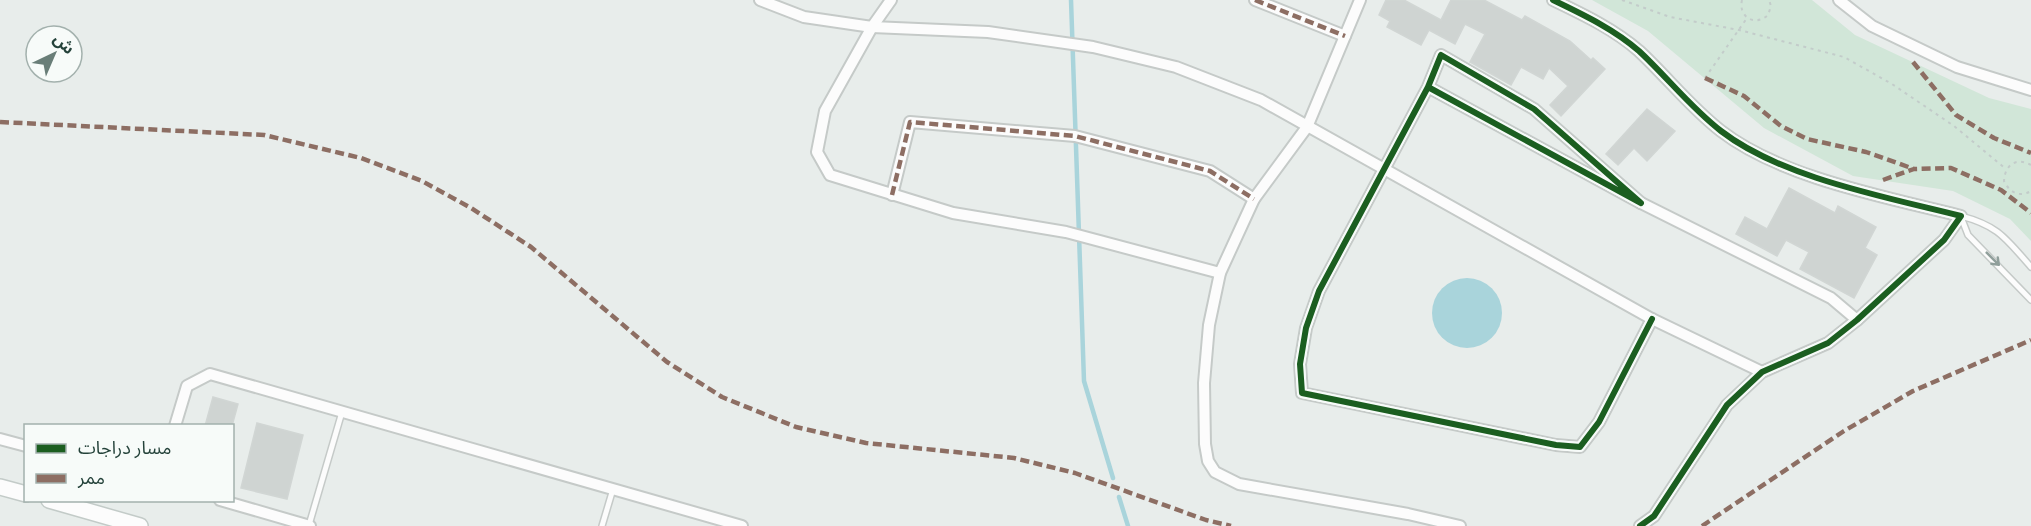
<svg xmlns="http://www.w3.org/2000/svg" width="2031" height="526" font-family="Cabin,'Noto Sans Arabic',sans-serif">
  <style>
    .green { fill: #d1e6d8 }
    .water { fill: #a9d4db }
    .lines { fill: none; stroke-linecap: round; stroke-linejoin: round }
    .stream { stroke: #a9d4db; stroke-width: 4.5 }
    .building { fill: #cfd4d2; stroke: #d1d6d4; stroke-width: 1.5 }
    .service-casing { stroke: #c5cac8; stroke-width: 8 }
    .minor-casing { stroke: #c5cac8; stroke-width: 14 }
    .secondary-casing { stroke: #c3cbc8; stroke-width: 18 }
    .path { stroke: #c3ccca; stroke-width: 2; stroke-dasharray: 3 4.5; stroke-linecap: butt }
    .service { stroke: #fcfcfc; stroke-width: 5 }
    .minor { stroke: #fcfcfc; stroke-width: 10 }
    .secondary { stroke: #fcfcfc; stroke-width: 15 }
    .quiet { stroke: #8d6e63; stroke-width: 4.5; stroke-dasharray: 9 4.5; stroke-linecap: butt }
    .cycleway-casing { stroke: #f7fbf9; stroke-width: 10 }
    .cycleway { stroke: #1b5e20; stroke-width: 6 }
    .oneway { stroke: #909f9b }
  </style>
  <rect width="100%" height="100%" fill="#e8edeb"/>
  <!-- green -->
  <polygon class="green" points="1592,0 1812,0 1855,35 1989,98 2031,109 2031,241 2010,219 1953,191 1853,176 1764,128 1648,31"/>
  <!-- water -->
  <circle class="water" cx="1467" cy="313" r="35"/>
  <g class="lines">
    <!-- stream -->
    <g class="stream">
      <polyline points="1071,0 1084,381 1113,478"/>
      <polyline points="1119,497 1128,526"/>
    </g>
  </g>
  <!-- building -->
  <g class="building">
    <polygon points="1386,0 1404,0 1441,20 1451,0 1484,0 1522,20 1525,16 1570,41 1591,60 1593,58 1605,69 1561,116 1550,105 1568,86 1549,68 1543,79 1521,67 1511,85 1470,62 1485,34 1465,24 1455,44 1429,30 1421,45 1387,27 1390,21 1379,15"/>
    <polygon points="1647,109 1675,131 1647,161 1634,148 1618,165 1606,154"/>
    <polygon points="1789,188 1835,213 1838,206 1876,227 1865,248 1877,255 1854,298 1800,269 1809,252 1786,240 1777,256 1736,234 1745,217 1767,229"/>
    <polygon points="213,397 238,404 232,426 205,426"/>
    <polygon points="257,423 303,435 287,499 241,488"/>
  </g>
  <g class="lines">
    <defs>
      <g id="service">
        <path d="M1961 216C1999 226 2006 239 2031 267"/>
        <polyline points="1961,217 1968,235 2031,300"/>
        <polyline points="309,525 342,412"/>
        <polyline points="602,526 613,489"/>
      </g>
      <g id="minor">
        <polyline points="760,0 804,17 872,27 988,32 1093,47 1176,67 1261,100 1652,319 1762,372"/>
        <polyline points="891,0 872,27 825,111 817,152 830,175 953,213 1066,232 1220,273"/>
        <polyline points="1255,0 1345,36"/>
        <polyline points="1360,0 1307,127 1254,199 1220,273 1209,325 1204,383 1205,444 1208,461 1215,472 1239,484 1408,514 1460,526"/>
        <path d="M1553 0C1582 14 1614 29 1639 51 1667 77 1691 108 1721 131 1782 178 1886 197 1961 216L1944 240 1857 320 1828 343 1762 372 1727 405 1654 516 1640 526"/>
        <polyline points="1839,0 1872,26 1957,67 2031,90"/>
        <polyline points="1428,87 1641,203 1534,109 1441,55 1428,87 1319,291 1306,328 1300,364 1302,393 1556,445 1580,447 1599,422 1652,319"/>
        <polyline points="892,195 910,122 1075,136 1210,171 1254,199"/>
        <polyline points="1641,203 1831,298 1857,320"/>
        <polyline points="175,426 187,386 210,374 742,526"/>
        <polyline points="0,439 26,446"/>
        <polyline points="220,500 310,526"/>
      </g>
      <g id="secondary">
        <polyline points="0,487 26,494"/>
        <polyline points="49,500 140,526"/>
      </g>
    </defs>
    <!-- service casing -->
    <use href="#service" class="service-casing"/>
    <!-- minor casing -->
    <use href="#minor" class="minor-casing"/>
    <!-- secondary casing -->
    <use href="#secondary" class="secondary-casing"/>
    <!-- path -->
    <g class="path">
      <polyline points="1622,0 1670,17 1739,30 1844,57 1892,84 1954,126 2006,169"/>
      <path d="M1742 0C1738 17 1755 27 1768 15L1771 6 1769 0"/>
      <polyline points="1705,78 1747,18"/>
      <path d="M2031 165C2017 157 2005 164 2004 181 2009 192 2019 198 2031 191"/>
    </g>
    <!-- service -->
    <use href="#service" class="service"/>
    <!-- minor -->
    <use href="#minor" class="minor"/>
    <!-- secondary -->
    <use href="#secondary" class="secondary"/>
    <!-- quiet -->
    <g class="quiet">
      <polyline points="1255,0 1345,36"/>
      <polyline points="1913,62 1956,115 1994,138 2031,153"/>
      <polyline points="1705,78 1744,96 1781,126 1807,139 1866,152 1914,169"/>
      <polyline points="0,122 264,135 361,158 422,181 471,208 531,247 667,362 722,397 796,427 866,443 1014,458 1075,473 1206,520 1231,526"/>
      <polyline points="1883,180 1914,169 1951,168 2001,190 2031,213"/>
      <polyline points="892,195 910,122 1075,136 1210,171 1254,199"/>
      <polyline points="1702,526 1844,431 1913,391 2031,340"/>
    </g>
    <defs>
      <g id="cycleway">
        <path d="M1553 0C1582 14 1614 29 1639 51 1667 77 1691 108 1721 131 1782 178 1886 197 1961 216L1944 240 1857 320 1828 343 1762 372 1727 405 1654 516 1640 526"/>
        <polyline points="1428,87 1641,203 1534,109 1441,55 1428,87 1319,291 1306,328 1300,364 1302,393 1556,445 1580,447 1599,422 1652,319"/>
      </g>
    </defs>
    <!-- cycleway casing -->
    <use href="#cycleway" class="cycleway-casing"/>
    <!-- cycleway -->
    <use href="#cycleway" class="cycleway"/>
  </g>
  <!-- one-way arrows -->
  <defs><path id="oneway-shaft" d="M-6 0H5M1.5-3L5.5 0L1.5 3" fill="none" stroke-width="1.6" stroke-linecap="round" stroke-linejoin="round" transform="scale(1.5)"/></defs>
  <use class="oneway" href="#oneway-shaft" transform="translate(1993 259) rotate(45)"/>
  <!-- legend -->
  <rect x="24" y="424" width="210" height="78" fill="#f7fbf9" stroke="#a3b1ad" stroke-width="1.5"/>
  <rect x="36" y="444" width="30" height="9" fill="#1b5e20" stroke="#a3b1ad" stroke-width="1.5"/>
  <text x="78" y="454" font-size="18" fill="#24423a">مسار دراجات</text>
  <rect x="36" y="474" width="30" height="9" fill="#8d6e63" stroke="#a3b1ad" stroke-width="1.5"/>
  <text x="78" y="484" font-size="18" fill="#24423a">ممر</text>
  <!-- north arrow -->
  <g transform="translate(54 54) rotate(44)"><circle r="28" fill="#f7fbf9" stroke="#a3b1ad" stroke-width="1.5"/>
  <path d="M0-4.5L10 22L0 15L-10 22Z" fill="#697e78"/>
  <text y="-9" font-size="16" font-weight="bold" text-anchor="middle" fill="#24423a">ش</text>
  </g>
</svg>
